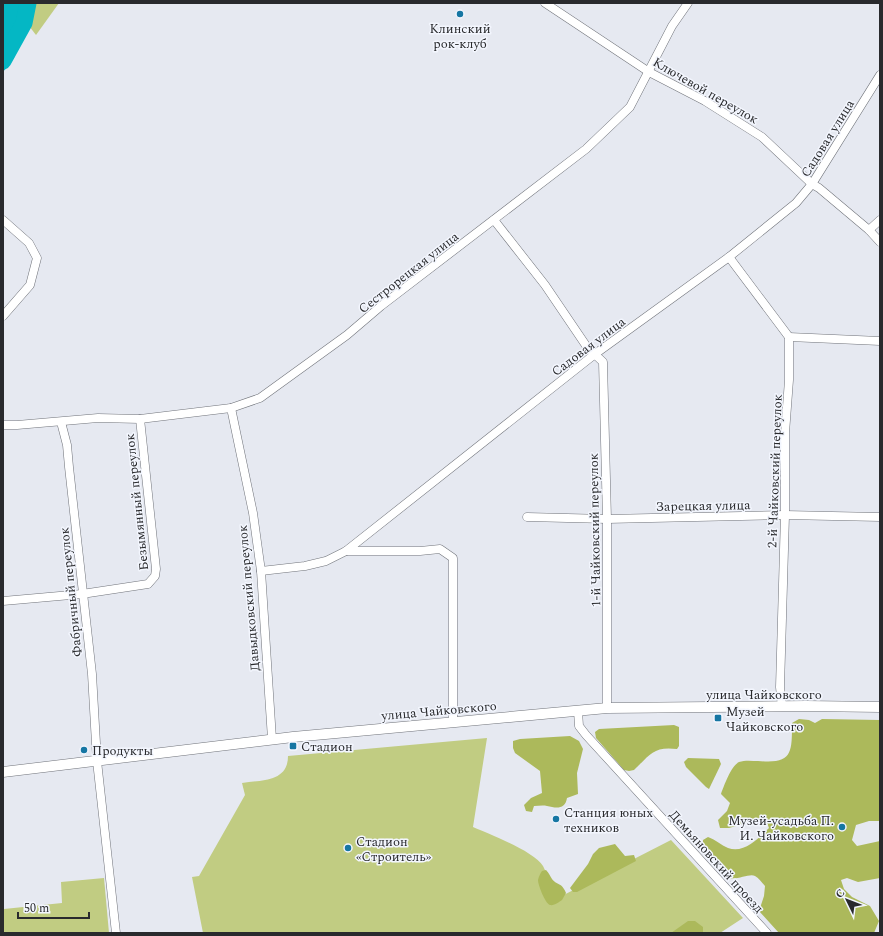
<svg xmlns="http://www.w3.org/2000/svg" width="883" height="936" font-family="Spectral,serif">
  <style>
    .green { fill: #c1cc82 }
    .forest { fill: #acb95b }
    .water { fill: #04b7c4 }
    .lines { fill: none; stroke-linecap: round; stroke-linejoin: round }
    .river { stroke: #04b7c4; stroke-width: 17 }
    .minor-casing { stroke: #70737a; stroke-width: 9 }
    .tertiary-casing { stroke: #70737a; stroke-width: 11 }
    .minor { stroke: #fff; stroke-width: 8 }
    .tertiary { stroke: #fff; stroke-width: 10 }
    .poi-dot { fill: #1676a3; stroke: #f3f6fe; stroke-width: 1.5 }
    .labels { text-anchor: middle; stroke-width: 3; stroke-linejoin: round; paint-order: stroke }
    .poi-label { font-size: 13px; fill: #292a2d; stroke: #f3f6fe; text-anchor: start }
    .street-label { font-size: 13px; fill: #292a2d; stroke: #f3f6fe }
  </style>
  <rect width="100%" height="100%" fill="#e6e9f1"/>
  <!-- green -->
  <g class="green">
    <polygon points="29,3 59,3 36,35 26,22"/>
    <path d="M487 738 473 827C489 834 534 851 543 866 549 876 548 891 550 902L671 840 743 918 720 933H203L192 877 199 876 245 795 242 783C262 780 288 782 288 756Z"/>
    <polygon points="104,878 109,933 3,933 3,894 4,909 62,903 61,882"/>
  </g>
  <!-- forest -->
  <g class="forest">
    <path d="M799 719 809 720 815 723 822 719 880 720V821H869L856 825 852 840 857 846 880 841V878L858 882 847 878 841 880 844 889 852 897 870 906 879 921 874 933H779L759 911 764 896 765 886C762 883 759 878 755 876 750 873 738 880 729 878L722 864 713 858 703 845V840L708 837C716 840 721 845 728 848 744 854 759 838 769 828L766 820 761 819 729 828H720L718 820 727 811 730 803 721 794C724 786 731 766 739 762 745 760 752 761 758 761 792 764 792 754 792 723Z"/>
    <path d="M674 725 679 727V746L677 749C653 746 650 755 634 770L629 771 624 770 596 738 595 732 599 729Z"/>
    <path d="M570 736 579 741 583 749 577 773 578 794 567 798C565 810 556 808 547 806 543 805 538 806 534 806L532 812 526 811 524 805 531 798 542 793 540 771 515 753 513 748V741L520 739Z"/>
    <polygon points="688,758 719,759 721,764 709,789 706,787 686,767 684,762"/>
    <polygon points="615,844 625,856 634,855 636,861 577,892 573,892 570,888 588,864 593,854 599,848"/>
    <path d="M546 870C549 873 550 876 552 879 556 885 562 882 566 893L562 900C559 902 554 906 550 905 545 903 538 885 538 880 539 876 540 874 542 871Z"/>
    <polygon points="688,921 695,921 703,927 703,933 671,933"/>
  </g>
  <!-- water -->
  <polygon class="water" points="3,3 27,3 14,58 3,72"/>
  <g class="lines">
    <!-- river -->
    <polyline class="river" points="3,61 24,23 28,3"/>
    <defs>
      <g id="minor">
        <polyline points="545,3 649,72 705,101 762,137 812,184 819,188 869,230 880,242"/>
        <polyline points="3,220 29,243 37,258 30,285 3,316"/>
        <polyline points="494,220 545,285 587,347 603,362 607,519 607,708"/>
        <polyline points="869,230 880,220"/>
        <polyline points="729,257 789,337 789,380 785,433 785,515 780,687 782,706"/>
        <polyline points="789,337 880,341"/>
        <polyline points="231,408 253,513 261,571 272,739"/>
        <polyline points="61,422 67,445 69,467 92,674 97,761 116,933"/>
        <polyline points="3,425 17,425 98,418 140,419 231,408 260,398 347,335 381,306 586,149 630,107 672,26 688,3"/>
        <polyline points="527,517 607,519 785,515 880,517"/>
        <polyline points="346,551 420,551 440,549 453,558 453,722"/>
        <polyline points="261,571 305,566 326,561 346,551 595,354 729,257 796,203 812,184 880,75"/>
        <polyline points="3,601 82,594 148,584 155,576 156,569 140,419"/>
        <polyline points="578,711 579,726 586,735 767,933"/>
      </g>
      <polyline id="tertiary" points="3,772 293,737 607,708 806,706 880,707"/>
    </defs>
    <!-- minor casing -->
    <use href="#minor" class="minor-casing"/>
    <!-- tertiary casing -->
    <use href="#tertiary" class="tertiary-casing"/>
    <!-- minor -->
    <use href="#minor" class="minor"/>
    <!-- tertiary -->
    <use href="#tertiary" class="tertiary"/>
  </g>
  <!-- markers -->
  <g class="poi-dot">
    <circle cx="460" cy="14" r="4"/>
    <rect x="714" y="714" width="8" height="8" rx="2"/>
    <rect x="289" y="742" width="8" height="8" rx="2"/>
    <circle cx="84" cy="750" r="4"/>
    <circle cx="556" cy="819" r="4"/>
    <circle cx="842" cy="827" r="4"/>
    <circle cx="348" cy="848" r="4"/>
  </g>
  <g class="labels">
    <!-- poi labels -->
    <g class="poi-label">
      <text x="460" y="33" text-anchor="middle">Клинский<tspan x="460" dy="15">рок-клуб</tspan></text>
      <text x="726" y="716">Музей<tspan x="726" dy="15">Чайковского</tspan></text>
      <text x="301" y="751">Стадион</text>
      <text x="92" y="755">Продукты</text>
      <text x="564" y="817">Станция юных<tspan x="564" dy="15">техников</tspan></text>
      <text x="834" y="825" text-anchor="end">Музей-усадьба П.<tspan x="834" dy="15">И. Чайковского</tspan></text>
      <text x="356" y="846">Стадион<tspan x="356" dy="15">«Строитель»</tspan></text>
    </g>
    <!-- street labels -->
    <g class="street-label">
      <text transform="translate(706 90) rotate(30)" y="5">Ключевой переулок</text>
      <text transform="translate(827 138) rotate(-58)" y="5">Садовая улица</text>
      <text transform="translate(408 272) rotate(-38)" y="5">Сестрорецкая улица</text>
      <text transform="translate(588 346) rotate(-37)" y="5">Садовая улица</text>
      <text transform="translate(774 471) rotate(-88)" y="5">2-й Чайковский переулок</text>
      <text transform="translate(136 502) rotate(-96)" y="5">Безымянный переулок</text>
      <text transform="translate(703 505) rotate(-1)" y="5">Зарецкая улица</text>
      <text transform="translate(594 530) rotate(-91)" y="5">1-й Чайковский переулок</text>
      <text transform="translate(70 592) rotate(-96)" y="5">Фабричный переулок</text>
      <text transform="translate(248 598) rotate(-95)" y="5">Давыдковский переулок</text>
      <text x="764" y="699">улица Чайковского</text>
      <text transform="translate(439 710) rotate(-5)" y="5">улица Чайковского</text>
      <text transform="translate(717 861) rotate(48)" y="5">Демьяновский проезд</text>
    </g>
  </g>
  <!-- border -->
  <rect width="883" height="936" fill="none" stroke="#292a2d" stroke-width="8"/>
  <!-- north arrow -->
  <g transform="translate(847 900) rotate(313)" stroke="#f3f6fe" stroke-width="3" paint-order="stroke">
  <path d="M0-3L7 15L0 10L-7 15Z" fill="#292a2d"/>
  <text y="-6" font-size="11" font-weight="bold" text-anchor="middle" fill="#292a2d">С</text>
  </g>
  <!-- scale -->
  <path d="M18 912v6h71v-6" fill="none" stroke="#292a2d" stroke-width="2"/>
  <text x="24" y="912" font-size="12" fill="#292a2d" stroke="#f3f6fe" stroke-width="3" paint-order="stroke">50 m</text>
</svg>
